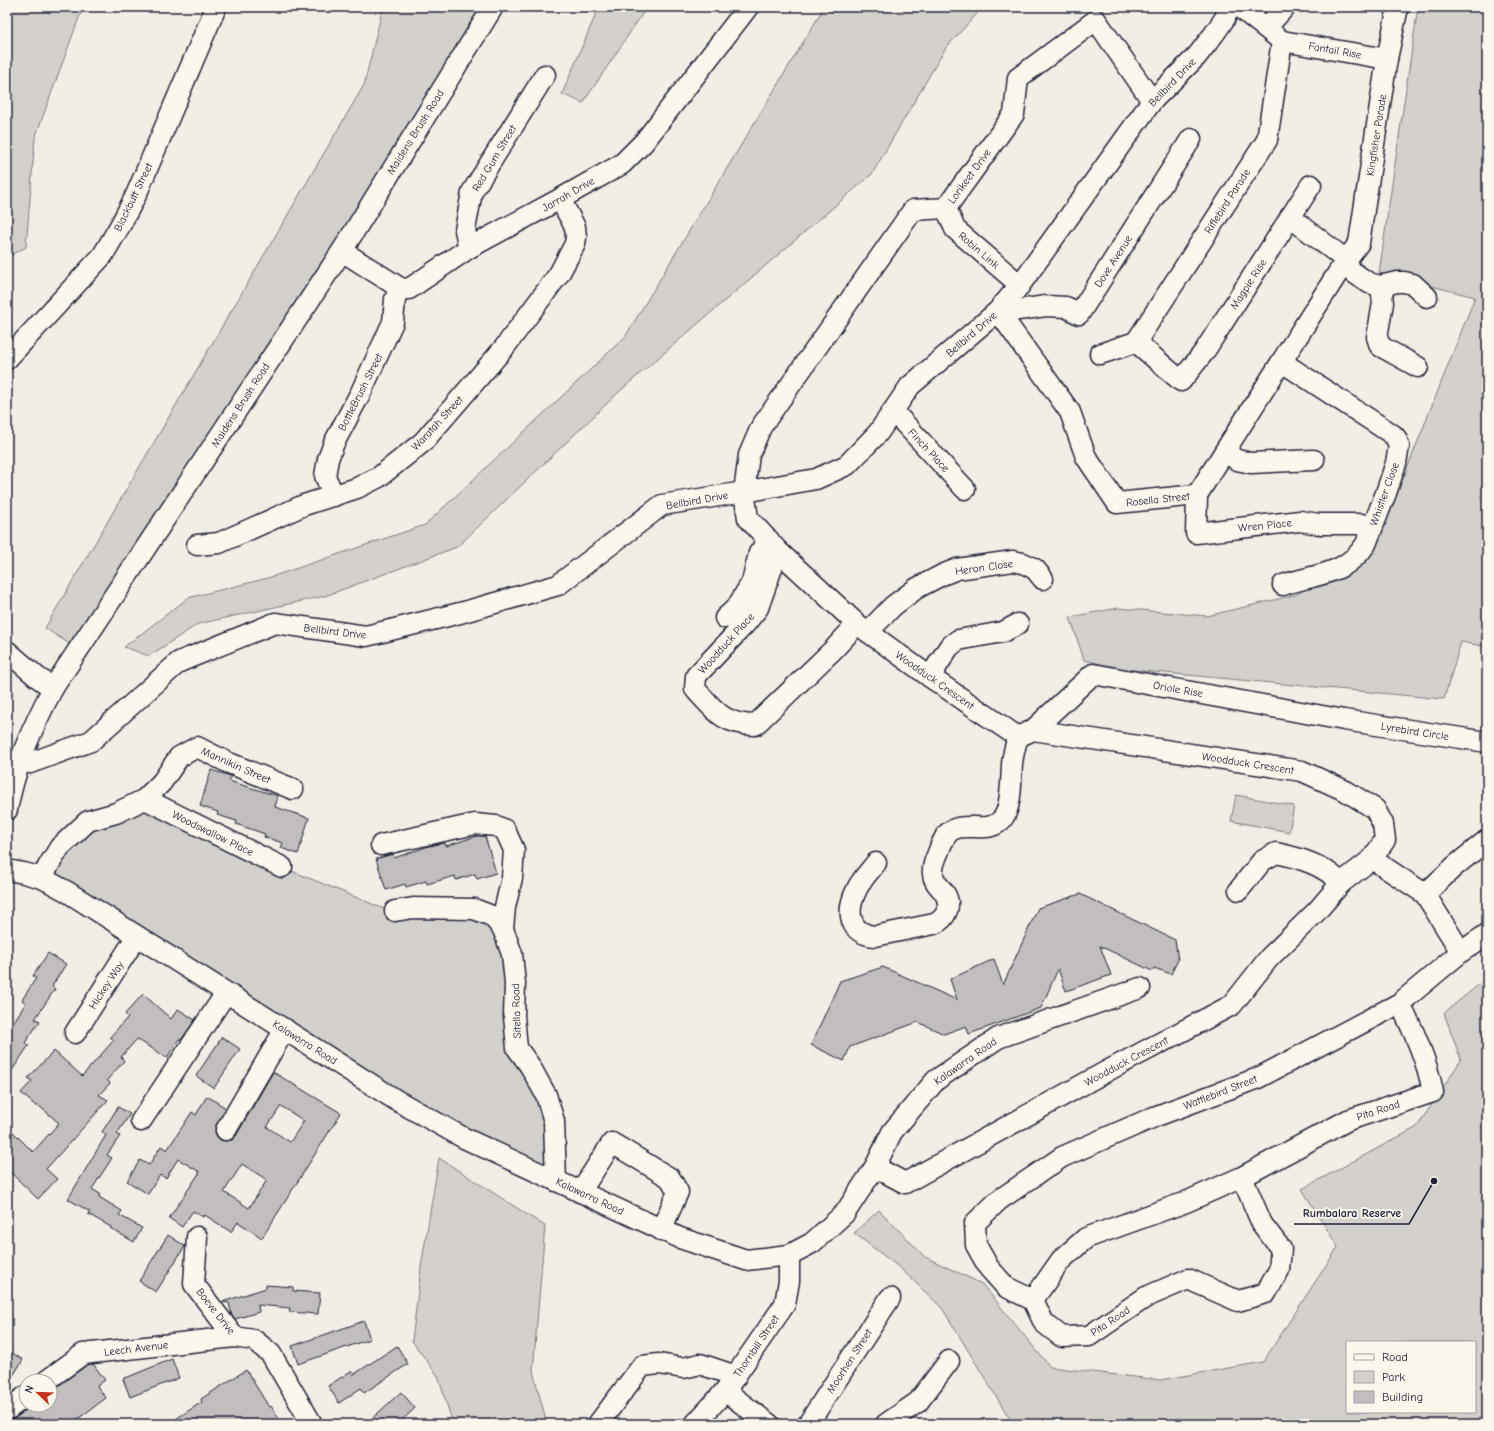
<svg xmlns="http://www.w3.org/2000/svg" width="1494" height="1431" font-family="'Comic Neue',sans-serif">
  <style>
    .green { fill: #d4d1cc; stroke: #7b7a84; fill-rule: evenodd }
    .building { fill: #c2bebe; stroke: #22223b; fill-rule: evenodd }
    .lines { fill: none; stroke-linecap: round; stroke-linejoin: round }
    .minor-casing { stroke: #22223b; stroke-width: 23 }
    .minor { stroke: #fbf7ec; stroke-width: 20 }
    .labels { text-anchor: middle; stroke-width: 4; stroke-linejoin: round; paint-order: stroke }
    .street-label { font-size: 11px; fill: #22223b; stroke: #fbf7ec }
    .leader { fill: none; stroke: #22223b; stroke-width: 1.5 }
    .callout-dot { fill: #22223b; stroke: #fbf7ec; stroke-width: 1.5 }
    .callout-label { font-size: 12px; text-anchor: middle; font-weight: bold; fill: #22223b; stroke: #fbf7ec; stroke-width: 4; stroke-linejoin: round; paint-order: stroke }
  </style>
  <rect width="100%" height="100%" fill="#f2eee5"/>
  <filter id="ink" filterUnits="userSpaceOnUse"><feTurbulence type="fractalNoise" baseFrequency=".025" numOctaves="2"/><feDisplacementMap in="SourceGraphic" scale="8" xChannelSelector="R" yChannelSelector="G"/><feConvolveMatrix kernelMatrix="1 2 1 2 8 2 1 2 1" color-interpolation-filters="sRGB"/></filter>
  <g filter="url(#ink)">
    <!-- green -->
    <g class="green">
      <polygon points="7,7 88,7 80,15 35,138 26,247 7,257"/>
      <polygon points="383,7 503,7 77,649 45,628 364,85"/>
      <polygon points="599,7 647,7 583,103 562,94"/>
      <polygon points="823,7 983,7 945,49 872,174 621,390 457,547 325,596 198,624 149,656 124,647 188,598 268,578 425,525 625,337 819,16"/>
      <polygon points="1418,7 1487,7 1487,647 1461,642 1444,699 1122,669 1084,660 1070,617 1118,608 1207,616 1295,595 1374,552 1475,297 1379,273"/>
      <polygon points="1236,795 1294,806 1289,832 1231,821"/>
      <polygon points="145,799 282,867 399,915 474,909 503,929 514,1016 546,1095 556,1181 464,1138 42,878 60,847"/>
      <path d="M1487 978V1424H1013L942 1308 900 1268 854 1233 879 1210 925 1257 982 1284 1050 1367 1160 1380 1263 1362 1338 1247 1302 1189 1417 1127 1461 1060 1444 1013ZM1347 1342H1475V1412H1347Z"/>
      <polygon points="439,1158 545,1226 533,1371 547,1424 453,1424 438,1376 412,1341 421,1267"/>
    </g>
    <!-- building -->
    <g class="building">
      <polygon points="211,770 231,776 229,781 278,796 275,807 309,818 298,854 281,848 283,843 264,837 265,834 236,824 237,821 217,815 218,812 200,806"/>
      <polygon points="477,836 485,836 496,873 477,879 475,874 456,880 455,876 427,884 426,881 406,887 405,884 386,890 376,859 393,854 394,858 429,846 445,843 446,846"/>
      <polygon points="1080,894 1175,940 1178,960 1171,974 1154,968 1152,971 1100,946 1111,975 1066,991 1058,969 1041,1008 969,1034 966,1026 944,1034 918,1022 850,1047 844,1061 811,1045 840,981 883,967 957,1000 950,979 994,959 1003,985 1038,908"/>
      <polygon points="48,953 66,964 52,986 55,989 35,1019 40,1021 25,1043 29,1045 7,1078 7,1032 26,1003 22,1000 36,978 33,976"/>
      <polygon points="143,994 171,1019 178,1009 195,1020 181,1040 179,1039 167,1058 137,1039 121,1057 124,1061 107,1080 110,1083 99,1095 108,1100 46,1169 57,1179 38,1199 7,1169 7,1138 13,1132 33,1152 59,1123 38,1105 37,1107 21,1093 32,1081 28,1078 54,1051 82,1076 114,1040 110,1037 128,1017 125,1014"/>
      <polygon points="222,1037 240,1049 214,1088 196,1076"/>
      <path d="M273 1072 341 1113 262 1238 238 1222 231 1232 205 1215 203 1217 193 1211 182 1227 169 1218 200 1172 178 1159 166 1178 160 1175 148 1194 127 1181 140 1160 149 1165 161 1146 167 1150 192 1112 196 1115 207 1096 226 1108 216 1125 215 1130 216 1135 220 1140 226 1141 232 1140 236 1136ZM281 1106 304 1121 290 1142 267 1127ZM242 1164 267 1180 249 1208 224 1192Z"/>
      <polygon points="118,1107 130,1114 117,1134 120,1136 107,1155 112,1158 92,1189 100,1194 99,1197 122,1211 119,1215 142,1228 134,1242 110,1228 111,1227 88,1214 90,1212 68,1199 106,1135 102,1132"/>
      <polygon points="168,1235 185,1246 156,1292 139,1281"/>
      <polygon points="266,1285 293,1287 293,1291 320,1293 318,1314 289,1312 290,1308 258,1305 259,1312 235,1319 232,1316 229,1303 222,1302 266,1288"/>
      <polygon points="364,1321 370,1339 298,1364 292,1346"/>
      <polygon points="397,1346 408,1364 364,1393 361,1388 339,1403 328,1386 351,1371 353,1375"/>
      <polygon points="7,1350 23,1360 7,1385"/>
      <polygon points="172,1359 179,1378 130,1397 123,1379"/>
      <polygon points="93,1364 105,1380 97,1386 106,1398 71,1424 7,1424 7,1421 14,1419 33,1405 50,1405 50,1392 87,1365"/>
      <polygon points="246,1370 269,1407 271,1406 282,1424 168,1424 202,1402 201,1399"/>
      <polygon points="401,1392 415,1408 398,1424 366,1424"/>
    </g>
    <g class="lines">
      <defs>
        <g id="minor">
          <polyline points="1239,7 1282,41 1267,140 1136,342 1181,381 1204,352 1311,185"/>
          <polyline points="1266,28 1285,7"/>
          <polyline points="1282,41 1387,59"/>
          <polyline points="946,208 955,229 1020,285"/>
          <polyline points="1290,217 1346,260 1351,271 1369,283 1380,286 1397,282 1404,282 1413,284 1427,297"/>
          <polyline points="469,248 465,230 472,192 545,75"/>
          <polyline points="342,251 400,288 409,289 469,248 560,199 622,164 644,142 748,7"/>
          <polyline points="1381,286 1383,303 1377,337 1380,346 1418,367"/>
          <polyline points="1002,305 1005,309 1011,311 1046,306 1066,307 1079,314 1191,139"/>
          <polyline points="998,311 1070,412 1086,457 1117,503 1197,495 1346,260 1359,243 1387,59 1398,7"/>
          <polyline points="1100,354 1136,342"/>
          <polyline points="7,359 103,255 121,224 136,195 216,7"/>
          <path d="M1282 362 1392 434 1396 438 1399 446 1396 463 1386 493 1366 544C1345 576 1314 574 1283 585"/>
          <polyline points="893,411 965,489"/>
          <polyline points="1225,452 1237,460 1251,463 1314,460"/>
          <polyline points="1197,495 1196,533 1300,521 1319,524 1362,524 1372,527"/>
          <polyline points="334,496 325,476 328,459 334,443 361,392 393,322 395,299 400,288"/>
          <polyline points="197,545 219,543 304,505 357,488 379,477 423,442 504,348 559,274 575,244 576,237 575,227 560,199"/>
          <path d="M778 551 758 608 745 624 696 676 695 689C715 711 723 724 755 725L834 649 857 624"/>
          <polyline points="725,618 737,607 752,582 759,553 769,540"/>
          <polyline points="868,632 893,606 917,588 942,575 957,569 1013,561 1023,563 1035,569 1043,579"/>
          <polyline points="7,651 37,677 53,688"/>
          <polyline points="930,677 949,647 958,640 1003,632 1018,624"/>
          <polyline points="1033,730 1093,674 1344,720 1487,742"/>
          <polyline points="1018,737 930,677 857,624 778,551 748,518 744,492 749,455 761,427 913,210 946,208 1014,114 1018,78 1096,20 1152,101"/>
          <polyline points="19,759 30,763 91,741 179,662 275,623 366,636 460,613 558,585 662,505 744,492 816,479 847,465 878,433 910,386 998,311 1020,285 1152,101 1197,56 1214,34 1225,18 1229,7"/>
          <polyline points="145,799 282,867"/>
          <path d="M7 810C15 766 32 728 53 688L342 251 493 7"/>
          <polyline points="381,845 475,824 496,826 505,830 514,850 512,878 505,907 503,929"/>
          <polyline points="1372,859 1425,894 1461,952"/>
          <path d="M876 863C869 872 860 881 856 891 846 912 849 934 875 936L934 924C946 919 952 906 945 894 941 887 934 884 933 874 932 867 935 860 938 853 940 847 943 840 947 834 962 818 989 837 1003 818 1012 806 1011 778 1012 764 1013 754 1015 746 1018 737"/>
          <polyline points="7,870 24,873 42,878 66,891 396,1100 464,1138 680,1238 746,1260 789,1255 812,1243 845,1213 875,1167 892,1132 936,1080 998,1038 1140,988"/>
          <polyline points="42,878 50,863 60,847 88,821 116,813 145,799 162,782 179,757 197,747 229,763 293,789"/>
          <path d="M1239 890 1262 861 1276 853C1300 858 1324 865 1341 883"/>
          <polyline points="1425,894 1455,866 1487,840"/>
          <polyline points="395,911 413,908 474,909 492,916 503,929 512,954 515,983 514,1016 517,1048 530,1066 546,1095 554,1121 556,1181"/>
          <polyline points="75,1033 137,936"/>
          <polyline points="141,1121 226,993"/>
          <polyline points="226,1130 285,1029"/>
          <polyline points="875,1167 905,1183 1109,1070 1232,1005 1269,958 1317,911 1341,883 1372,859 1385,840 1383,824 1375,809 1346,791 1302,771 1033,730 1018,737"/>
          <path d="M1242 1177 1262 1224 1281 1249 1279 1270 1266 1293 1238 1301 1188 1279 1146 1297 1089 1336 1062 1337 1044 1323 1033 1300 1061 1260 1086 1238 1186 1202 1242 1177 1348 1120 1433 1092C1427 1060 1414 1032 1400 1003"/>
          <polyline points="580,1192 612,1143 670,1178 678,1192 661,1230"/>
          <polyline points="197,1237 194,1284 234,1337 254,1340 271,1354 312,1424"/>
          <polyline points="1033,1300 1006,1287 989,1268 976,1245 975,1223 999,1200 1062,1157 1154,1117 1258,1078 1400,1003 1461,952 1487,934"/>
          <polyline points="46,1381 83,1354 234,1337"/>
          <polyline points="725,1391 769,1424"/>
          <polyline points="7,1410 26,1396"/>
          <polyline points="598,1424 642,1366 659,1364 683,1368 700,1364 736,1376"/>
          <polyline points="695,1424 725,1391 785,1304 789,1281 789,1255"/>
          <polyline points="808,1424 890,1298"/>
          <polyline points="886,1424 918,1402 949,1361"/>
        </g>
      </defs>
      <!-- minor casing -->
      <use href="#minor" class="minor-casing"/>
      <!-- minor -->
      <use href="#minor" class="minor"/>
    </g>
  </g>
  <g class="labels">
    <!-- street labels -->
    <g class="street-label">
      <text transform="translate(1335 50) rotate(10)" y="4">Fantail Rise</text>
      <text transform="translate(1172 82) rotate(-46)" y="4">Bellbird Drive</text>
      <text transform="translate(415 132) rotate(-58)" y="4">Maidens Brush Road</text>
      <text transform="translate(1376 135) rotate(-81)" y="4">Kingfisher Parade</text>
      <text transform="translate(494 158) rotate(-59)" y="4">Red Gum Street</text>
      <text transform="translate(969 176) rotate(-54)" y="4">Lorikeet Drive</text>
      <text transform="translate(568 194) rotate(-30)" y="4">Jarrah Drive</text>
      <text transform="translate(133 197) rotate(-64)" y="4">Blackbutt Street</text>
      <text transform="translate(1227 201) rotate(-57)" y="4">Riflebird Parade</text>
      <text transform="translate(979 250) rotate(41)" y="4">Robin Link</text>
      <text transform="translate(1113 261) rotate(-57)" y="4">Dove Avenue</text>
      <text transform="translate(1248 284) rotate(-57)" y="4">Magpie Rise</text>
      <text transform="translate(971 334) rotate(-41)" y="4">Bellbird Drive</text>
      <text transform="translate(360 392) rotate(-63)" y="4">BottleBrush Street</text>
      <text transform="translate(240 405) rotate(-57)" y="4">Maidens Brush Road</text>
      <text transform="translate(437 423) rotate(-47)" y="4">Waratah Street</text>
      <text transform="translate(929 450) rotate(47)" y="4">Finch Place</text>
      <text transform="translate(1384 494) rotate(-70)" y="4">Whistler Close</text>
      <text transform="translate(1158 499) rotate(-6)" y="4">Rosella Street</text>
      <text transform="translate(697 500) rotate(-10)" y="4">Bellbird Drive</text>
      <text transform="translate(1265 525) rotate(-6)" y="4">Wren Place</text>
      <text transform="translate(984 567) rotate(-8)" y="4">Heron Close</text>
      <text transform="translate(335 631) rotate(7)" y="4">Bellbird Drive</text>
      <text transform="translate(726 643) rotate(-48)" y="4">Woodduck Place</text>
      <text transform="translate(935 680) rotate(35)" y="4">Woodduck Crescent</text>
      <text transform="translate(1178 689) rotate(10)" y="4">Oriole Rise</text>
      <text transform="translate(1415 731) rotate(9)" y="4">Lyrebird Circle</text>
      <text transform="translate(1248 763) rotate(9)" y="4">Woodduck Crescent</text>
      <text transform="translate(236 765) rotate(24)" y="4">Mannikin Street</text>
      <text transform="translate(213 833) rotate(26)" y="4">Woodswallow Place</text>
      <text transform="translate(106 985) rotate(-57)" y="4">Hickey Way</text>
      <text transform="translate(516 1011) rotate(-92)" y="4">Sitella Road</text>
      <text transform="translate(305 1042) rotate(32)" y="4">Kalawarra Road</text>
      <text transform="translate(965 1061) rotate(-35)" y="4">Kalawarra Road</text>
      <text transform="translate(1126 1061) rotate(-28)" y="4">Woodduck Crescent</text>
      <text transform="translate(1220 1092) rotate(-21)" y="4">Wattlebird Street</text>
      <text transform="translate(1378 1110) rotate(-18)" y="4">Pita Road</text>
      <text transform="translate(590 1196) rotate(25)" y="4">Kalawarra Road</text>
      <text transform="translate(216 1311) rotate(52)" y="4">Boeve Drive</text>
      <text transform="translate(1110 1321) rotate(-34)" y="4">Pita Road</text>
      <text transform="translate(756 1346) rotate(-56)" y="4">Thornbill Street</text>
      <text transform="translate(136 1348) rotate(-7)" y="4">Leech Avenue</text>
      <text transform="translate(849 1361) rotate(-57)" y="4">Moorhen Street</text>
    </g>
  </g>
  <!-- callouts -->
  <path class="leader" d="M1434 1181L1409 1224H1294"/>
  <circle class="callout-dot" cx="1434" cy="1181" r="4"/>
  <g class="callout-label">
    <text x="1352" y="1217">Rumbalara Reserve</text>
  </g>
  <!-- margin -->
  <rect width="1494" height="1431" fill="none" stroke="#fbf7ec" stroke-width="24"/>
  <rect x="12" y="12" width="1470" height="1407" fill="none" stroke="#22223b" stroke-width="1.5" filter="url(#ink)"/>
  <!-- legend -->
  <rect x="1346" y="1341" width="130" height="72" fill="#fbf7ec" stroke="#a4a2a5"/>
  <rect x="1354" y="1354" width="20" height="6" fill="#fbf7ec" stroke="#a4a2a5"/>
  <text x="1382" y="1361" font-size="12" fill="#22223b">Road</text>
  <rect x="1354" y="1371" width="20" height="12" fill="#d4d1cc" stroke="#a4a2a5"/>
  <text x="1382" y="1381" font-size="12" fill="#22223b">Park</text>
  <rect x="1354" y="1391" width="20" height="12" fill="#c2bebe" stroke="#a4a2a5"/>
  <text x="1382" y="1401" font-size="12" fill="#22223b">Building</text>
  <!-- north arrow -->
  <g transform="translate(38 1393) rotate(293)"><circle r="19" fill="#fbf7ec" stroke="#a4a2a5"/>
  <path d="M0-3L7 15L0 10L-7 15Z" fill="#c8321e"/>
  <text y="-6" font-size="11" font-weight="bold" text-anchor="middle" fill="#22223b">N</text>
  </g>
</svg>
